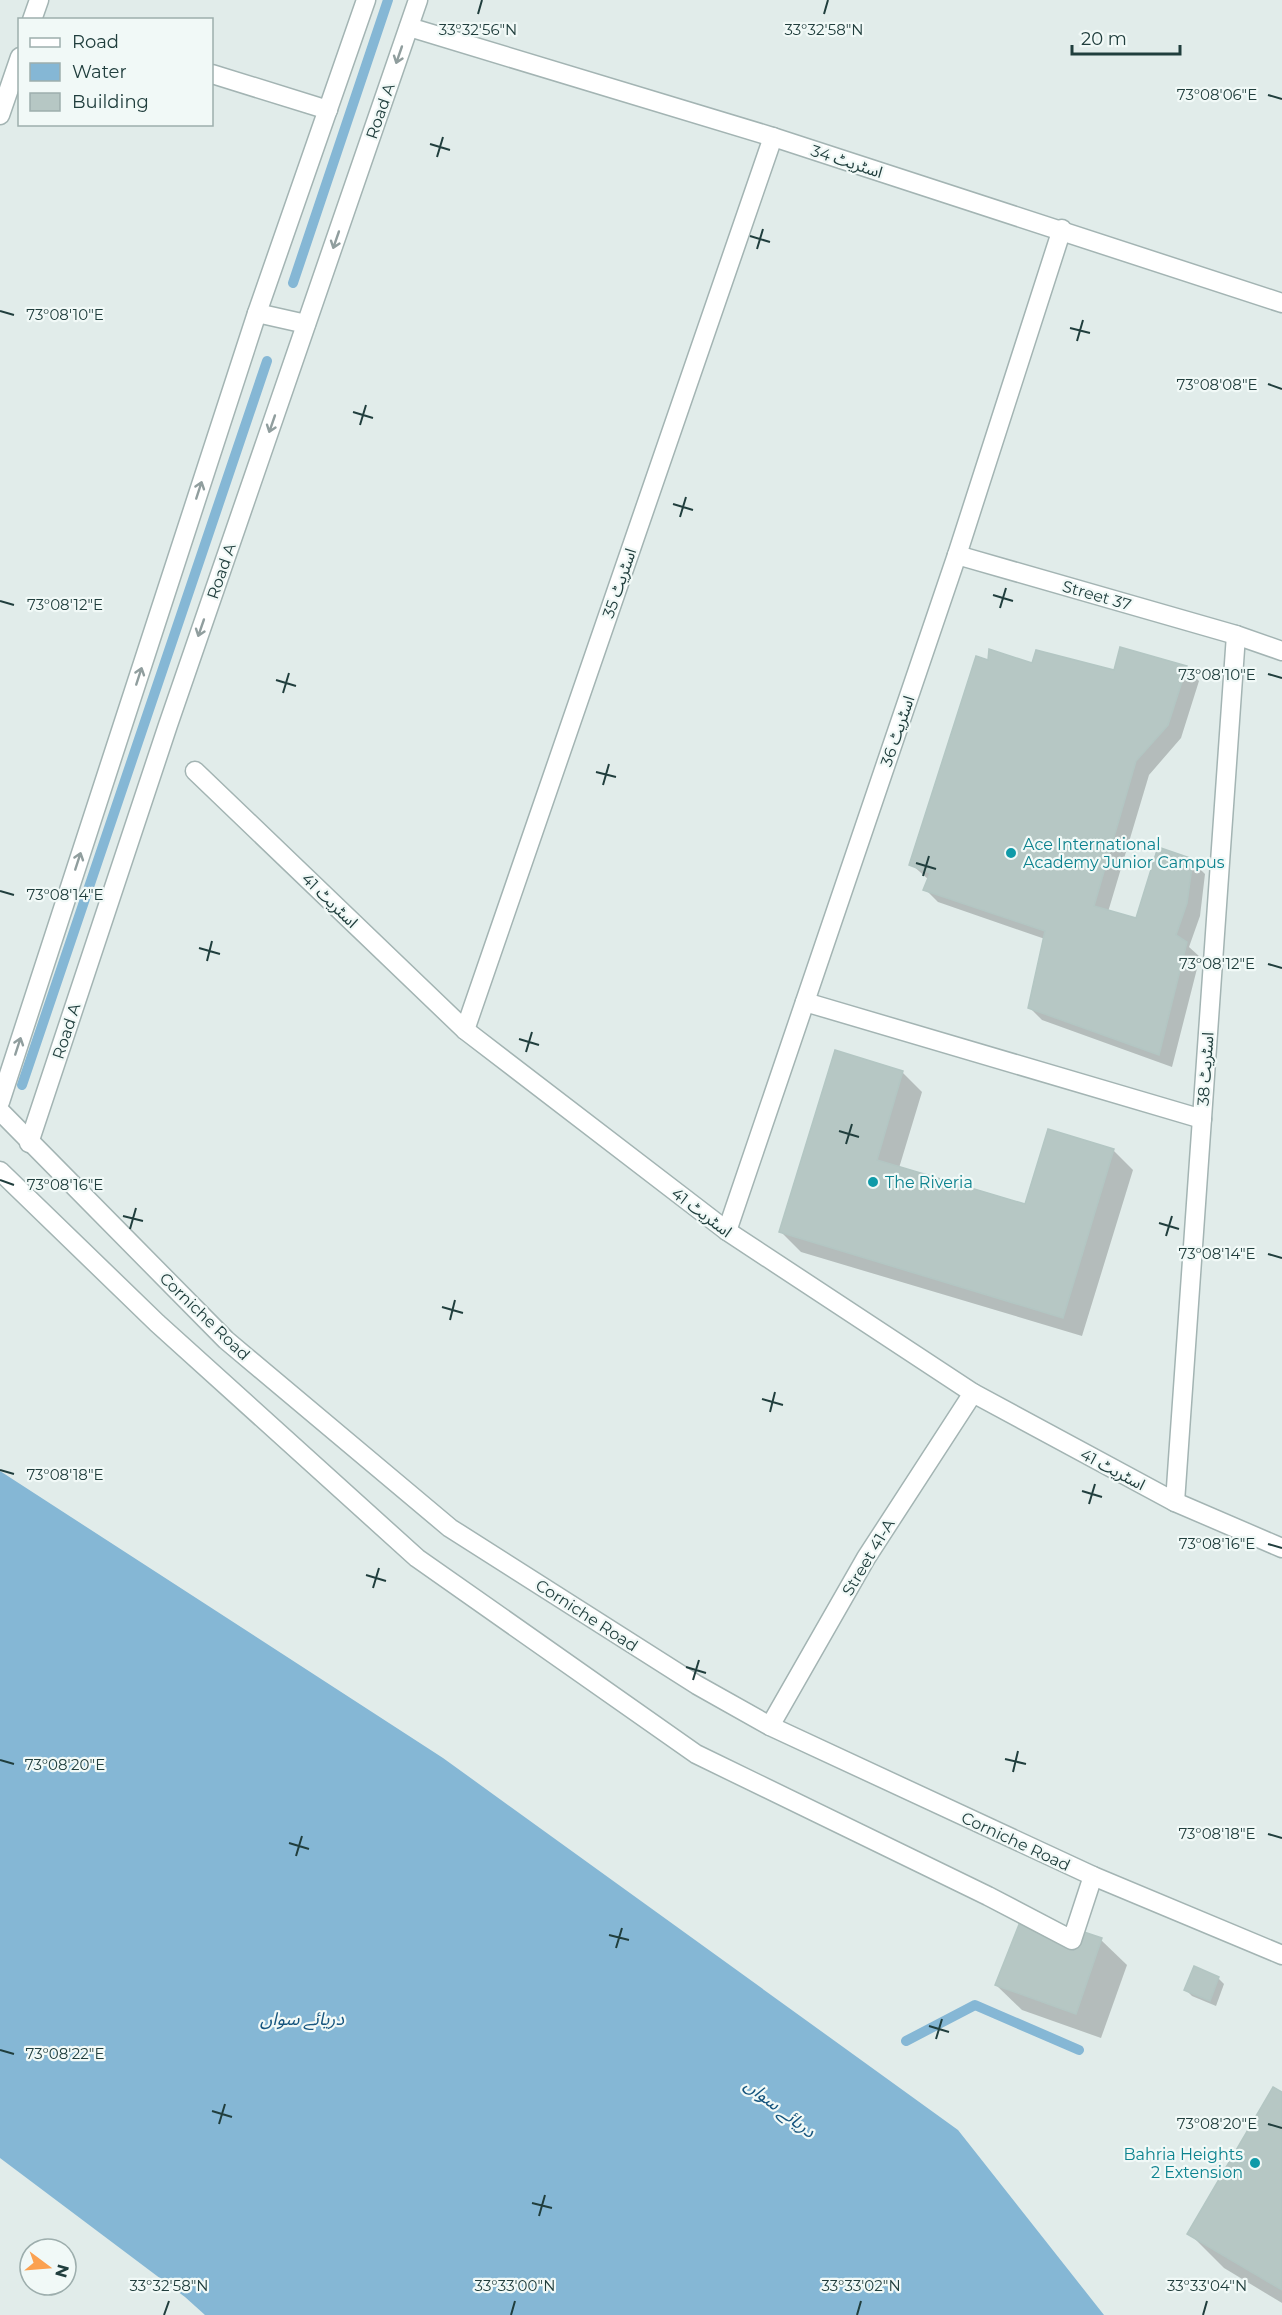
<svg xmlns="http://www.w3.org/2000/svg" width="1282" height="2315" font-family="Montserrat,'Noto Sans Arabic',sans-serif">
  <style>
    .water { fill: #85b7d5 }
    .shadow { fill: #0003 }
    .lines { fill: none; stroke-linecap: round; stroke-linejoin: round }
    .stream { stroke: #85b7d5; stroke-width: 10 }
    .building { fill: #b6c7c4; stroke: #b3c6c3; stroke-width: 1.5 }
    .minor-casing { stroke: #a3b4b3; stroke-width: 21 }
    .minor { stroke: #fff; stroke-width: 18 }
    .oneway { stroke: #909e9e }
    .ticks { fill: none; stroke: #203e3d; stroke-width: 2 }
    .culture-dot { fill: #0f9aa8; stroke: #f1f9f7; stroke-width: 2 }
    .labels { text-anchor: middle; stroke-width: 4.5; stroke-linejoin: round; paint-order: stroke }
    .street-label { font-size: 16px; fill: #203e3d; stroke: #f1f9f7 }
    .culture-label { font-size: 16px; fill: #0d838f; stroke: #f1f9f7; text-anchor: start }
    .water-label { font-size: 18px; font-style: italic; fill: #16557e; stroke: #f1f9f7 }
    .ticks-label { font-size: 15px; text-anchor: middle; fill: #203e3d; stroke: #f1f9f7; stroke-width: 4.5; stroke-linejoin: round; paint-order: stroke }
  </style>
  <rect width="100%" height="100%" fill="#e1ecea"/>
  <!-- water -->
  <polygon class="water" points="0,1471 443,1758 958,2130 1104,2315 205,2315 185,2297 0,2158"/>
  <!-- shadow -->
  <g class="shadow">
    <polygon points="989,662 1115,672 1186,668 1199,681 1181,738 1149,775 1108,912 1137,920 1192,861 1205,874 1200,916 1189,947 1200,957 1172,1067 1042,1020 1029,1007 1045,939 938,902 925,889 929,880 911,864"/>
    <polygon points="836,1052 903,1073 922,1092 899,1168 1026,1206 1113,1150 1133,1170 1082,1336 801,1252 781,1232"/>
    <polygon points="1101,1940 1127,1965 1101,2038 1022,2010 996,1985"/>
    <polygon points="1218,1978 1224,1984 1216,2006 1192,1996 1186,1990"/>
    <polygon points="1282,2094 1282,2303 1224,2268 1189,2233"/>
  </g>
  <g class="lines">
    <!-- stream -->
    <g class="stream">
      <polyline points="293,283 388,0"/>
      <polyline points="22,1085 267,361"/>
      <polyline points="906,2041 975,2005 1079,2050"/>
    </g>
  </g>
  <!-- building -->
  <g class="building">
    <polygon points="1120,647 1187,666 1168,725 1136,761 1094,906 1136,918 1158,847 1193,859 1187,903 1176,935 1187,942 1159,1055 1028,1008 1045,931 923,890 930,873 909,865 976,656 988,660 989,649 1032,663 1036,650 1114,670"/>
    <polygon points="835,1050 903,1071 877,1160 1025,1204 1048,1129 1114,1149 1063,1318 779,1232"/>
    <polygon points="1024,1912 1102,1938 1076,2014 995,1985"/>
    <polygon points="1194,1966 1219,1977 1210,2001 1184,1990"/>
    <polygon points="1273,2087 1282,2092 1282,2290 1187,2234"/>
  </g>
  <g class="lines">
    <defs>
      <g id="minor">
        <polyline points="32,20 39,0"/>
        <polyline points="409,27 773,137 1282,303"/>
        <polyline points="212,74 328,110"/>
        <polyline points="0,115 20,57"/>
        <polyline points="257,313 306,324"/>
        <polyline points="957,555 1236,635 1282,651"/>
        <polyline points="195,771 465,1030 727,1231 973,1393 1175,1502 1282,1548"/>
        <polyline points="805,1002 1202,1119"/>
        <polyline points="465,1030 773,137"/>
        <polyline points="0,1102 257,313 366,0"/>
        <polyline points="0,1111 226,1340 450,1528 697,1685 770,1726 1093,1876 1282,1955"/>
        <polyline points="29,1143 168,725 418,0"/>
        <polyline points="0,1171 157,1323 417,1558 696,1754 988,1896 1072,1940 1093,1876"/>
        <polyline points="727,1231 957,555 1062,229"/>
        <polyline points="1175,1502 1236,635"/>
        <polyline points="770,1726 866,1558 973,1393"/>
      </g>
    </defs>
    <!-- minor casing -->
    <use href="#minor" class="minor-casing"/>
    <!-- minor -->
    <use href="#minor" class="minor"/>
  </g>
  <!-- one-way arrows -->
  <defs><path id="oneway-shaft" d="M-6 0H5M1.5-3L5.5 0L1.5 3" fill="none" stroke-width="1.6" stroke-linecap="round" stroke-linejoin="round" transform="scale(1.5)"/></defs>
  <g class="oneway">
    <use href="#oneway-shaft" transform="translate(399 55) rotate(109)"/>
    <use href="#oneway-shaft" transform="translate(336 240) rotate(109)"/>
    <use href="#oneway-shaft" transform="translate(272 424) rotate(109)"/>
    <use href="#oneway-shaft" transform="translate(199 490) rotate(-72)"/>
    <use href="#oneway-shaft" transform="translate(201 628) rotate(109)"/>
    <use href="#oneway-shaft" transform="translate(139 676) rotate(-72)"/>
    <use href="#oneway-shaft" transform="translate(78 861) rotate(-72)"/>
    <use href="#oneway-shaft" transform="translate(18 1046) rotate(-72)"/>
  </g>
  <!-- ticks -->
  <path class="ticks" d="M478 14 482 0M824 14 828 0M1268 95 1282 99M430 144 450 150M437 157 443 137M750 236 770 242M757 249 763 229M0 311 14 315M1070 328 1090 333M1077 341 1083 320M1268 384 1282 389M353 412 373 418M360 425 366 405M673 504 693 510M680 517 686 497M993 595 1013 601M0 601 14 605M1000 608 1006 588M1268 674 1282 678M276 680 296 686M283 693 289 673M596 772 616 777M603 785 609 764M916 863 936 869M923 876 929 856M0 891 14 895M199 948 220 954M207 961 212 941M1268 964 1282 968M519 1039 539 1045M526 1052 532 1032M839 1131 859 1137M846 1144 852 1124M0 1180 14 1185M123 1216 143 1221M1159 1223 1179 1229M130 1229 136 1208M1166 1236 1172 1216M1268 1254 1282 1258M442 1307 463 1313M450 1320 455 1300M762 1399 783 1405M770 1412 775 1392M0 1470 14 1474M1082 1491 1102 1497M1089 1504 1095 1484M1268 1544 1282 1548M366 1575 386 1581M373 1588 379 1568M686 1667 706 1673M693 1680 699 1660M1005 1759 1026 1764M0 1760 14 1764M1013 1772 1018 1751M1268 1834 1282 1838M289 1843 309 1849M296 1856 302 1836M609 1935 629 1940M616 1948 622 1928M929 2026 949 2032M936 2039 942 2019M0 2050 14 2054M212 2111 232 2117M219 2124 225 2104M1268 2124 1282 2128M532 2203 552 2208M539 2216 545 2195M164 2315 169 2301M511 2315 515 2301M857 2315 861 2301M1203 2315 1207 2301"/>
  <!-- markers -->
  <g class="culture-dot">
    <circle cx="1011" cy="853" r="6"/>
    <circle cx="873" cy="1182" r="6"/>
    <circle cx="1255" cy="2163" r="6"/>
  </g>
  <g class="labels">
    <!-- street labels -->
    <g class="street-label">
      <text transform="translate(380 111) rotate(-71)" y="6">Road A</text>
      <text transform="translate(847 161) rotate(18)" y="6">اسٹریٹ 34</text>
      <text transform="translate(221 571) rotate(-71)" y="6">Road A</text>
      <text transform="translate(619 583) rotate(-71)" y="6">اسٹریٹ 35</text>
      <text transform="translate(1097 595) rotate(16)" y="6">Street 37</text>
      <text transform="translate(897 731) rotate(-71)" y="6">اسٹریٹ 36</text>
      <text transform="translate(330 900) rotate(44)" y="6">اسٹریٹ 41</text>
      <text transform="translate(66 1031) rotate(-72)" y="6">Road A</text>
      <text transform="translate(1205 1069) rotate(-86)" y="6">اسٹریٹ 38</text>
      <text transform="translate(702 1212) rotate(37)" y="6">اسٹریٹ 41</text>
      <text transform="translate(205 1316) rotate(44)" y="6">Corniche Road</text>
      <text transform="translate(1113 1469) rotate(28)" y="6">اسٹریٹ 41</text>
      <text transform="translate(868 1557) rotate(-59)" y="6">Street 41-A</text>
      <text transform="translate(587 1615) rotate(33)" y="6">Corniche Road</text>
      <text transform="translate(1016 1841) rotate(25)" y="6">Corniche Road</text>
    </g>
    <!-- culture labels -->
    <g class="culture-label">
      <text x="1023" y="850">Ace International<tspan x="1023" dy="18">Academy Junior Campus</tspan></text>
      <text x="885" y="1188">The Riveria</text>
      <text x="1243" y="2160" text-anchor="end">Bahria Heights<tspan x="1243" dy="18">2 Extension</tspan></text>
    </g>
    <!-- water labels -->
    <g class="water-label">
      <text x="302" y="2025">دریائے سواں</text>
      <text transform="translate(780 2108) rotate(38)" y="6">دریائے سواں</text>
    </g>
  </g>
  <g class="ticks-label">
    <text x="478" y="35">33°32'56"N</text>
    <text x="824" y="35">33°32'58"N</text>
    <text x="1217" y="100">73°08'06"E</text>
    <text x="65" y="320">73°08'10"E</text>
    <text x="1217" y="390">73°08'08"E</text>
    <text x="65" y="610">73°08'12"E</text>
    <text x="1217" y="680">73°08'10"E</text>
    <text x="65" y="900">73°08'14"E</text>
    <text x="1217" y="969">73°08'12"E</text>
    <text x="65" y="1190">73°08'16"E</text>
    <text x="1217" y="1259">73°08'14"E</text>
    <text x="65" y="1480">73°08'18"E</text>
    <text x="1217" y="1549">73°08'16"E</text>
    <text x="65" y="1770">73°08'20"E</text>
    <text x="1217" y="1839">73°08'18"E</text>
    <text x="65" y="2059">73°08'22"E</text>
    <text x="1217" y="2129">73°08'20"E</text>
    <text x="169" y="2291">33°32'58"N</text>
    <text x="515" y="2291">33°33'00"N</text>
    <text x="861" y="2291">33°33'02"N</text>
    <text x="1207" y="2291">33°33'04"N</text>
  </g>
  <!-- legend -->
  <rect x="18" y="18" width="195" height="108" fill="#f1f9f7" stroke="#9daead" stroke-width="1.5"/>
  <rect x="30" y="38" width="30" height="9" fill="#ffffff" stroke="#9daead" stroke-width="1.5"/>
  <text x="72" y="48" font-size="18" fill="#203e3d">Road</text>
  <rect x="30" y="63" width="30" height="18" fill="#85b7d5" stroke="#9daead" stroke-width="1.5"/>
  <text x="72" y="78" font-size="18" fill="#203e3d">Water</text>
  <rect x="30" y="93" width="30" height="18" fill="#b6c7c4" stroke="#9daead" stroke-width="1.5"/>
  <text x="72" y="108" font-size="18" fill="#203e3d">Building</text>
  <!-- north arrow -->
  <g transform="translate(48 2267) rotate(106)"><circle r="28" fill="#f1f9f7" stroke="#9daead" stroke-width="1.5"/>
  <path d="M0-4.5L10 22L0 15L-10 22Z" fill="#fba150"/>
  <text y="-9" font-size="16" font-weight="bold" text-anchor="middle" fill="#203e3d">N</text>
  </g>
  <!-- scale -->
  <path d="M1072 45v9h108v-9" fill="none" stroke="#203e3d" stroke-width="3"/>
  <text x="1081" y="45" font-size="18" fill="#203e3d" stroke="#f1f9f7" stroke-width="4.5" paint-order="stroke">20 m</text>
</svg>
